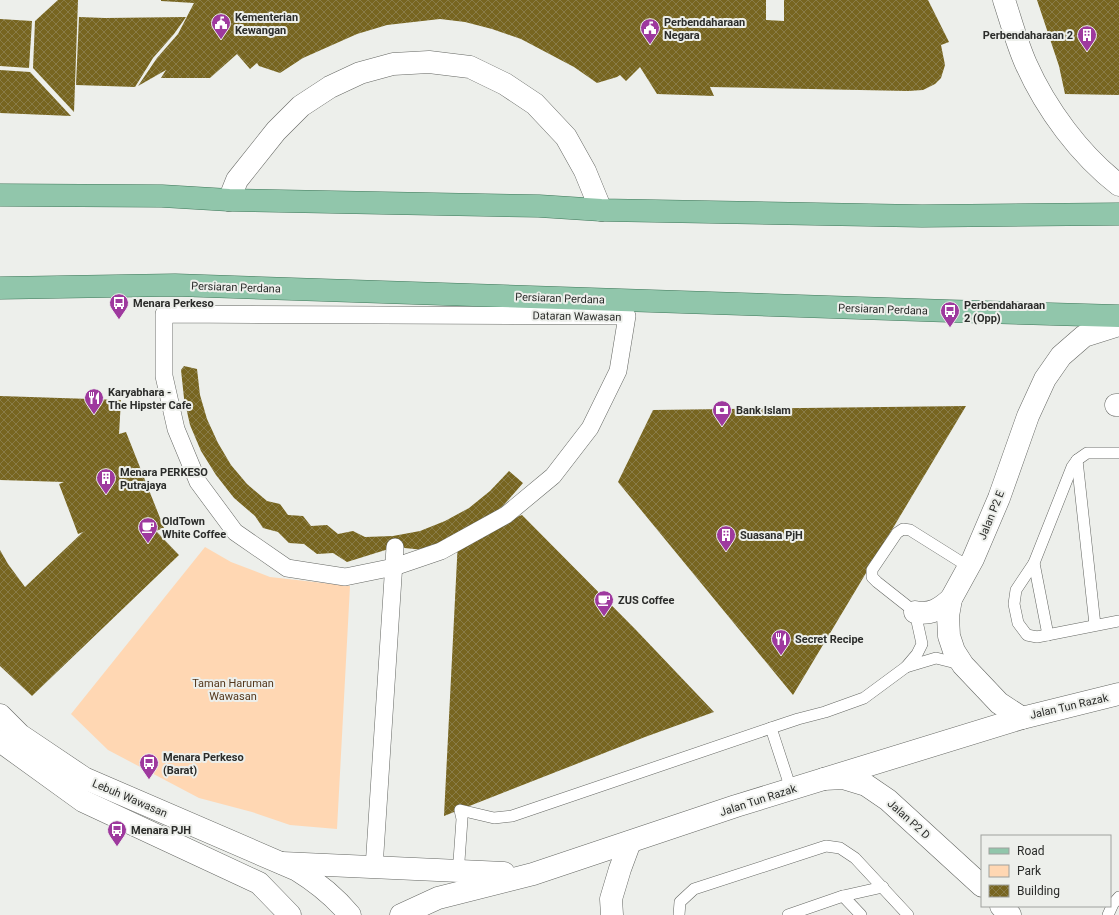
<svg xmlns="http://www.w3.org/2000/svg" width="1119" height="915" font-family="Roboto,sans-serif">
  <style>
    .green { fill: #ffd7b3 }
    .building { fill: url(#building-cross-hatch) }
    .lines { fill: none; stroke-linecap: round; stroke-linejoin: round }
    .service-casing { stroke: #656763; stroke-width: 12 }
    .pedestrian-casing { stroke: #656763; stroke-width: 18 }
    .minor-casing { stroke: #656763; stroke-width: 23 }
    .tertiary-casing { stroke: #656763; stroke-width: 23 }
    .secondary-casing { stroke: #656763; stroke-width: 23 }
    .primary-casing { stroke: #3e7759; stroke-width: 23 }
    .service { stroke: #fff; stroke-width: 11 }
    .pedestrian { stroke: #fff; stroke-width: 17 }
    .minor { stroke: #fff; stroke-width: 22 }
    .tertiary { stroke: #fff; stroke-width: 22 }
    .secondary { stroke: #fff; stroke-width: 22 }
    .primary { stroke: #91c6ab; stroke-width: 22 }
    .labels { text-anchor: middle; stroke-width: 4; stroke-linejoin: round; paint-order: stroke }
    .poi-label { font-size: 11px; font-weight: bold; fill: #2b2c2a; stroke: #edefeb; text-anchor: start }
    .street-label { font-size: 11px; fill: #2b2c2a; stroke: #edefeb }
    .park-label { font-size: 11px; fill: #53371c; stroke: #edefeb }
  </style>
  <defs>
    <pattern id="building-cross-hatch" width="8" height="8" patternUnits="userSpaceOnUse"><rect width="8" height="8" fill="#776520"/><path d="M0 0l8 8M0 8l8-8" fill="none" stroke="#897c48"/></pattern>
  </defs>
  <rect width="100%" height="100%" fill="#edefeb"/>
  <!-- green -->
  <polygon class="green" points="205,547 231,562 270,577 350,586 337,829 290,825 252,812 199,798 108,750 71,714"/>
  <!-- building -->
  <g class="building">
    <polygon points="58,0 78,0 74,112 33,68 35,21"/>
    <polygon points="161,0 766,0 766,20 784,21 784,0 928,0 949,42 941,45 945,65 941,78 935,84 923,90 908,91 710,87 714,96 657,94 640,67 626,81 620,75 617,77 597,83 574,67 521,39 492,29 465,22 440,19 387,25 357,34 303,58 280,73 259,66 257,63 250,69 237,54 210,78 161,78 166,70 138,86 157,58 178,34 194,3 161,1"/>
    <polygon points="1037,0 1119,0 1119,95 1065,94 1059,66"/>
    <polygon points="79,17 105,18 186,17 174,34 153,58 135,87 76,85"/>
    <polygon points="0,19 32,21 29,68 0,66"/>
    <polygon points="0,70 30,72 71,116 0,113"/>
    <polygon points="184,366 197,369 200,395 207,419 218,443 231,465 247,484 267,501 280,504 288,515 303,516 311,526 327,525 338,534 353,531 365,537 393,536 420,531 445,521 469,508 490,491 509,471 523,483 503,506 479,525 424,550 395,547 347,562 333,553 317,554 304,544 289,543 278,532 263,528 255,516 234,498 216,475 201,451 190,425 184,398 181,370"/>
    <polygon points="0,396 121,400 119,434 126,432 164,528 156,531 179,555 32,696 0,666 0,550 8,564 25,587 83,532 78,534 59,484 64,482 0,480"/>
    <polygon points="966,406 793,695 618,482 653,410"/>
    <polygon points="522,515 636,630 714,712 645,737 444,816 458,540"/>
  </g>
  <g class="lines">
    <defs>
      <g id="service">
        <polyline points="1119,453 1087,453 1077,460 1072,467 1034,563 1016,590 1014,604 1018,623 1027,635 1037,637 1119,621"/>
        <polyline points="1077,460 1095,625"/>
        <polyline points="1034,563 1048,635"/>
        <polyline points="906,667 917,654 922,644 915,612 877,582 872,577 872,570 897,533 903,529 910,530 969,567"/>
        <polyline points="771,728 791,789"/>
        <polyline points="458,875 462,819 460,810 494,818 512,816 771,728 798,719 825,712 864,698 906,667 936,658 960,664"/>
        <polyline points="843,896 883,887"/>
        <polyline points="679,915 680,902 694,889 826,846 840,848 855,858 908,915"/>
        <polyline points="788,915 843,896 861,915"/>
        <polyline points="1108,915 1113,904 1119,897"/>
      </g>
      <g id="pedestrian">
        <polygon points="164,314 627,316 618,371 590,428 553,476 506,515 441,551 394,567 345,577 287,568 235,532 198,482 176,429 164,376"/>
        <polyline points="374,868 395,547"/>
      </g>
      <g id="minor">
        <path d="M1004 0C1011 21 1017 44 1026 64 1046 109 1080 155 1119 185"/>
        <polyline points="229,200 237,180 276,131 301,106 330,87 360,73 393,64 429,62 470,67 505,84 535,104 566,137 585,171 601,210"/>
        <polyline points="1116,405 1119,405"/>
        <path d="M915 612C931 615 940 609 951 599"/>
        <polyline points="1022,718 999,703 963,665 954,651 949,636 948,616 951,599 973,559 999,498 1028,416 1045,379 1061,356 1084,336 1119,325"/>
        <polyline points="824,779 843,778 866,785 888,800 982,886"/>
        <polyline points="1001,906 1010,915"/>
        <polyline points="612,915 611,899 620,869 630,842"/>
      </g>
      <g id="tertiary">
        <polyline points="282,863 504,873"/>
        <polyline points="401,915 438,898 533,874 736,806 1022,718 1119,694"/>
      </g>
      <g id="secondary">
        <path d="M0 715 20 735 84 778 297 870C318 883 335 897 350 915"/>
        <polyline points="0,741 83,801 259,883 290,915"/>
      </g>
      <g id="primary">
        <polyline points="0,195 162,196 229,200 539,206 601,210 922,216 1119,214"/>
        <polyline points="0,288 175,285 949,311 1119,316"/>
      </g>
    </defs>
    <!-- service casing -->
    <use href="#service" class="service-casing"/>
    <!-- pedestrian casing -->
    <use href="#pedestrian" class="pedestrian-casing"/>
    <!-- minor casing -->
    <use href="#minor" class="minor-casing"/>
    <!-- tertiary casing -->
    <use href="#tertiary" class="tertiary-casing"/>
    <!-- secondary casing -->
    <use href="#secondary" class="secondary-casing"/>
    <!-- primary casing -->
    <use href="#primary" class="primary-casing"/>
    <!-- service -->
    <use href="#service" class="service"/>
    <!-- pedestrian -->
    <use href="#pedestrian" class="pedestrian"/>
    <!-- minor -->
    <use href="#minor" class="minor"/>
    <!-- tertiary -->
    <use href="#tertiary" class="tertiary"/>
    <!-- secondary -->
    <use href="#secondary" class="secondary"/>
    <!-- primary -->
    <use href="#primary" class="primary"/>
  </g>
  <!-- icons -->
  <defs>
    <symbol id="civic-pin" viewBox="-11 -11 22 30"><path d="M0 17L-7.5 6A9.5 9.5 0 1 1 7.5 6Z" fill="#9e399e" stroke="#edefeb"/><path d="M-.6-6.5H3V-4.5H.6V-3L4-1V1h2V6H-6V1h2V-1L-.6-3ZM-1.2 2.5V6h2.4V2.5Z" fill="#fff"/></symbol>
    <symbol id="building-pin" viewBox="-11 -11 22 30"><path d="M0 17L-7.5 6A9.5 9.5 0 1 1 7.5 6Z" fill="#9e399e" stroke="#edefeb"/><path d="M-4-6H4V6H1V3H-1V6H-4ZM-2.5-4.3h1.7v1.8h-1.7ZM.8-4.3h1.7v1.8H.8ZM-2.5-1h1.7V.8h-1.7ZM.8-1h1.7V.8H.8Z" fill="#fff"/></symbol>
    <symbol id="bus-pin" viewBox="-11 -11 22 30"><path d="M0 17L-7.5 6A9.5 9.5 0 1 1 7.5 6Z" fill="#9e399e" stroke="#edefeb"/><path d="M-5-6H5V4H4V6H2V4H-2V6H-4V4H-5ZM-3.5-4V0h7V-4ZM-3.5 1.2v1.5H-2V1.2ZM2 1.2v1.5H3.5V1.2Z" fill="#fff"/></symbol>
    <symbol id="restaurant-pin" viewBox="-11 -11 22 30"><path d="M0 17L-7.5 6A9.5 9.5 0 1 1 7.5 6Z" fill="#9e399e" stroke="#edefeb"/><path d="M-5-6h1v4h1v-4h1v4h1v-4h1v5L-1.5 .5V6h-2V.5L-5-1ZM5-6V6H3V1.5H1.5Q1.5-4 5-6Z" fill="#fff"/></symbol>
    <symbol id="bank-pin" viewBox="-11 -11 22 30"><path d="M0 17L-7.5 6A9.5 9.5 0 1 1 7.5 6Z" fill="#9e399e" stroke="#edefeb"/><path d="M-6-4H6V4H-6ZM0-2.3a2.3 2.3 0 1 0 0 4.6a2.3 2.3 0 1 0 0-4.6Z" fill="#fff"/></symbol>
    <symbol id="cafe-pin" viewBox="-11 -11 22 30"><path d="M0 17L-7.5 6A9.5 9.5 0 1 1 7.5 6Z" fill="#9e399e" stroke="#edefeb"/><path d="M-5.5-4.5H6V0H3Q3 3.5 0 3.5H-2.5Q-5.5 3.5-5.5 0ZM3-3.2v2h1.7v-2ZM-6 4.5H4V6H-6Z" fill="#fff"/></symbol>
  </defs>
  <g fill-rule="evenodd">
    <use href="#civic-pin" x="210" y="12" width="22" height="30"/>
    <use href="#civic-pin" x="639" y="17" width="22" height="30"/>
    <use href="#building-pin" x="1076" y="24" width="22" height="30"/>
    <use href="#bus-pin" x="108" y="292" width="22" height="30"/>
    <use href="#bus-pin" x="939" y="300" width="22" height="30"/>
    <use href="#restaurant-pin" x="83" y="387" width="22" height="30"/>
    <use href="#bank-pin" x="711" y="399" width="22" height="30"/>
    <use href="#building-pin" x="95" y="467" width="22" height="30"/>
    <use href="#cafe-pin" x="137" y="516" width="22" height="30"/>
    <use href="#building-pin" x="715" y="524" width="22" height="30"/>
    <use href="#cafe-pin" x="593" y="589" width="22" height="30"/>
    <use href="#restaurant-pin" x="770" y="628" width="22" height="30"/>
    <use href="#bus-pin" x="138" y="752" width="22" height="30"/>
    <use href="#bus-pin" x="106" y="819" width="22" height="30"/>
  </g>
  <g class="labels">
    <!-- poi labels -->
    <g class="poi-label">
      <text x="235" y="21">Kementerian<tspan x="235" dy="13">Kewangan</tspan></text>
      <text x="664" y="26">Perbendaharaan<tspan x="664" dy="13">Negara</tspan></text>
      <text x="1073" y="39" text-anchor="end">Perbendaharaan 2</text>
      <text x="133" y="307">Menara Perkeso</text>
      <text x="964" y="309">Perbendaharaan<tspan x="964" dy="13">2 (Opp)</tspan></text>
      <text x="108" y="396">Karyabhara -<tspan x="108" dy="13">The Hipster Cafe</tspan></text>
      <text x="736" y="414">Bank Islam</text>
      <text x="120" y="476">Menara PERKESO<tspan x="120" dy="13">Putrajaya</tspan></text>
      <text x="162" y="525">OldTown<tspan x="162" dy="13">White Coffee</tspan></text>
      <text x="740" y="539">Suasana PjH</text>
      <text x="618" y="604">ZUS Coffee</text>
      <text x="795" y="643">Secret Recipe</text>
      <text x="163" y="761">Menara Perkeso<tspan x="163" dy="13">(Barat)</tspan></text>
      <text x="131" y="834">Menara PJH</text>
    </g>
    <!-- street labels -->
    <g class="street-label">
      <text transform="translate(236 287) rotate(2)" y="4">Persiaran Perdana</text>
      <text transform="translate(560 298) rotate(2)" y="4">Persiaran Perdana</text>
      <text transform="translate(883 309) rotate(2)" y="4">Persiaran Perdana</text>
      <text transform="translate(577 316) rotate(1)" y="4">Dataran Wawasan</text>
      <text transform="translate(991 515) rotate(-68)" y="4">Jalan P2 E</text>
      <text transform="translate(1069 706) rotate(-13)" y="4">Jalan Tun Razak</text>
      <text transform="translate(130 798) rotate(23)" y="4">Lebuh Wawasan</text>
      <text transform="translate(758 800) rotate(-18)" y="4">Jalan Tun Razak</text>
      <text transform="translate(909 819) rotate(42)" y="4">Jalan P2 D</text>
    </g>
    <!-- park labels -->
    <g class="park-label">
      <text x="233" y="687">Taman Haruman<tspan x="233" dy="13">Wawasan</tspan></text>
    </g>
  </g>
  <!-- legend -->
  <rect x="981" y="835" width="130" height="72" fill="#edefeb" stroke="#9fa19e"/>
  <rect x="989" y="848" width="20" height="6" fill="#91c6ab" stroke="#9fa19e"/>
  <text x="1017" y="855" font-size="12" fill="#2b2c2a">Road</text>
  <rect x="989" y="865" width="20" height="12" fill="#ffd7b3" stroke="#9fa19e"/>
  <text x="1017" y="875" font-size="12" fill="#2b2c2a">Park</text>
  <rect x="989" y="885" width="20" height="12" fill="url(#building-cross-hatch)" stroke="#9fa19e"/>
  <text x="1017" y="895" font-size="12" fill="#2b2c2a">Building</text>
</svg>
